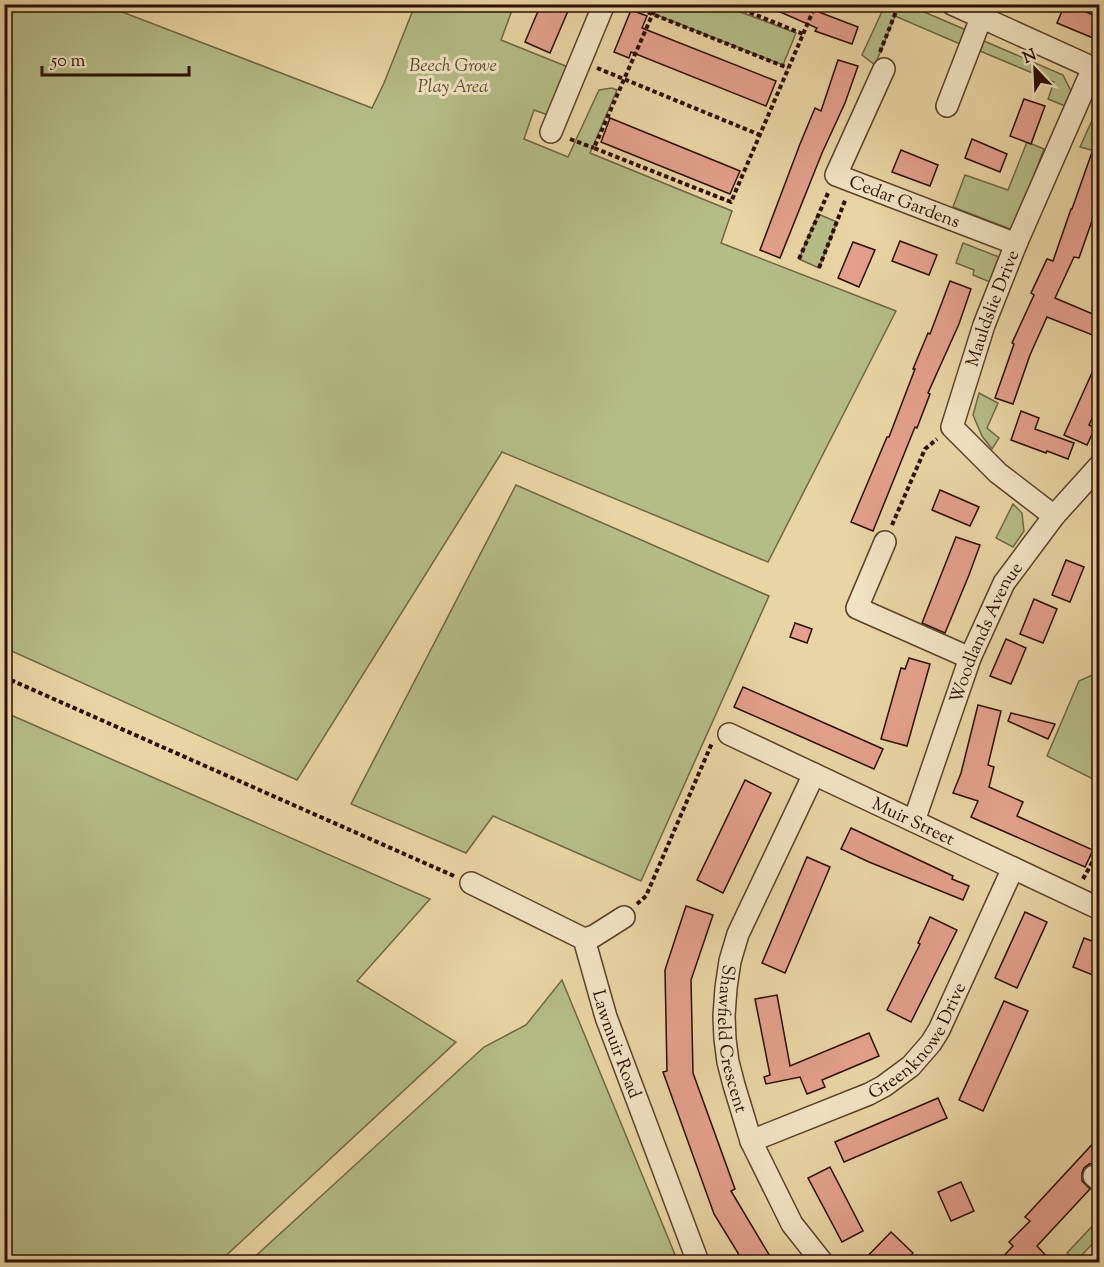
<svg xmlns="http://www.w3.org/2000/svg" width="1104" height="1267" font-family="'Sorts Mill Goudy',serif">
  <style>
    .green { fill: #b5bd87; stroke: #706644; stroke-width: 1.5 }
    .building { fill: #e4a08c; stroke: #2c0e00; stroke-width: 1.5 }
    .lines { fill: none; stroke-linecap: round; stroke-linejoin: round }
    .minor-casing { stroke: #5b4029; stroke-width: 24 }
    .path { stroke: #2c0e00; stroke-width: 4; stroke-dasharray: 4.5 3; stroke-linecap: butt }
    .minor { stroke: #f1e4c4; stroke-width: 21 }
    .labels { text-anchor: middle; stroke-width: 6; stroke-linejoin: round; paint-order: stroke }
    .park-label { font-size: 18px; font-style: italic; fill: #5c4b2f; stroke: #f1e4c4 }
    .street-label { font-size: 18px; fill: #2c0e00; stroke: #f1e4c4 }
  </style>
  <rect width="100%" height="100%" fill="#e9d5a4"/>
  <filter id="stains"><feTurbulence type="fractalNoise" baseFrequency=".00333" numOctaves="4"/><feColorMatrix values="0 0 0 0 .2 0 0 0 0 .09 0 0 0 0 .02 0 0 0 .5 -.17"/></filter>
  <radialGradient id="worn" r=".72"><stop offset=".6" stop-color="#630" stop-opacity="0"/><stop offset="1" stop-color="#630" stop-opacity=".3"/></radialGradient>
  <!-- green -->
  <g class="green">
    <polygon points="635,4 722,5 796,33 783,65 634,6"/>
    <polygon points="5,5 104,5 372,108 384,83 415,5 514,5 501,40 568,67 548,115 534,110 524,139 568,157 599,90 612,88 617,90 590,153 732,211 721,243 896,311 768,562 502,452 297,780 5,648"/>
    <polygon points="885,5 908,5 966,30 960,44 895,16 875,65 862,55"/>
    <polygon points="984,41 1063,75 1071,91 1065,106 1048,99 1054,82 980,51"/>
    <polygon points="1099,105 1099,139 1095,151 1080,147"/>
    <polygon points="1027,142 1044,149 1013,230 953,207 965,175 1008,190"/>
    <polygon points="818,214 837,222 819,268 799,259"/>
    <polygon points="963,243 999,257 990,282 973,275 974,270 956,263"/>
    <polygon points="979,393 998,403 987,428 999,438 992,449 982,436 973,415"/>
    <polygon points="516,485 769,596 641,881 493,816 466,853 351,804"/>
    <polygon points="1013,504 1022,513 1024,531 1013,547 996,538"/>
    <polygon points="1099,672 1099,782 1047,756 1079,681"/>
    <polygon points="4,712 430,899 357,981 456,1042 219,1262 5,1262"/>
    <polygon points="562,980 678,1262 249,1262 484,1047 526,1025"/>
    <polygon points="1099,1219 1099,1237 1076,1261 1067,1253"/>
  </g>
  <!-- building -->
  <g class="building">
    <polygon points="541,4 571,4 550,53 525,42"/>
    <polygon points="772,4 798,4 858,27 852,44 815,31 817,28 771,8"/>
    <polygon points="1065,4 1068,4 1100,18 1100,22 1093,38 1057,23"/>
    <polygon points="631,10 647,16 642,28 776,81 766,106 631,52 629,58 614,52"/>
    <polygon points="838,60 858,66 845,103 822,153 780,258 760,250 800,144 815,108 821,111"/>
    <polygon points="1024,99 1045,106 1031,144 1010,136"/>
    <polygon points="610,118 740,171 730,194 601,142"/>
    <polygon points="1097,138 1100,138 1100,198 1079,258 1074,257 1055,298 1100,317 1100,338 1047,317 1030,355 1013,404 995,398 1014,344 1012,343 1034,295 1031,293 1047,259 1053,261 1071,209 1072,209"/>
    <polygon points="972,139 1007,154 1000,172 965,158"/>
    <polygon points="901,150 938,165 930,186 892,172"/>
    <polygon points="900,241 937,255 929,275 892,261"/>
    <polygon points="853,242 875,250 859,287 838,278"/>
    <polygon points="950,281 971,289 959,324 928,393 930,394 917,428 915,427 873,531 851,522 887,437 889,437 915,369 913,369 928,333 930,334"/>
    <polygon points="1100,355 1100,402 1089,425 1095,428 1087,445 1064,435"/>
    <polygon points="1021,411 1039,418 1035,429 1074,443 1068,459 1047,451 1046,453 1011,440"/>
    <polygon points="940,490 979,507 970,526 932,510"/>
    <polygon points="956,537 980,545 969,575 945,633 922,623"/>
    <polygon points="1066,560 1084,567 1070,602 1052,595"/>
    <polygon points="1034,599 1057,609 1043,643 1020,634"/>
    <polygon points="795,623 812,629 807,643 790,637"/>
    <polygon points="1006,639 1026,648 1011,684 990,676"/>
    <polygon points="909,658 930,664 907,746 881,739 901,668 905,669"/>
    <polygon points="743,687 883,749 874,769 734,707"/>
    <polygon points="978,705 1001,711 988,765 994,767 989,787 1023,802 1017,816 1093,850 1085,867 971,817 978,801 953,793 961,773"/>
    <polygon points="1011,713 1055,724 1048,739 1008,721"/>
    <polygon points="745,780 771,793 723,893 697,880"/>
    <polygon points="851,828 953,876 952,879 969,886 963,900 869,862 841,849"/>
    <polygon points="807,857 830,867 785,973 762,963"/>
    <polygon points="686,906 713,915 691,980 693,1073 735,1189 731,1191 774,1263 744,1263 714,1214 663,1072 667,1071 665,970"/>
    <polygon points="1025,912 1047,922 1017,988 995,978"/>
    <polygon points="930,917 957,930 911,1022 887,1010 920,944 918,943"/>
    <polygon points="1084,938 1100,944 1100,978 1073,967"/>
    <polygon points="777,995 790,1066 869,1033 879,1056 822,1080 825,1087 807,1094 800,1077 766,1084 764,1077 770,1075 755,999"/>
    <polygon points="1004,1001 1028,1011 983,1111 959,1100"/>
    <polygon points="938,1098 947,1118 844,1162 835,1142"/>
    <polygon points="1100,1136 1100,1165 1096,1163 1089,1164 1084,1168 1082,1173 1082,1181 1090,1189 1037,1246 1053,1263 997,1263 1013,1246 1009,1242 1030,1221 1025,1217"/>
    <polygon points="830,1167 863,1231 842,1242 808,1178"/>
    <polygon points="961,1182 974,1211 951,1221 938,1192"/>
    <polygon points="891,1232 913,1253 903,1263 861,1263"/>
  </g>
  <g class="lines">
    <defs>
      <g id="minor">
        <polyline points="952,4 1100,71"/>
        <path id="s1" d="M884 69 836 175 1016 244"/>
        <polyline points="947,106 981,18"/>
        <polyline points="551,132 604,4"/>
        <path id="s2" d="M1054 516 998 473 952 427 984 325 1016 244 1093 68"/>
        <polyline points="885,542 857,608 970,658"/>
        <path id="s3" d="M729 734 1100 909"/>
        <path id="s4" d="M814 774 738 934 730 961 726 988 724 1016 725 1039 728 1062 734 1085 751 1141 792 1224 822 1262"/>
        <path id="s5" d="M914 821 970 658 1004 583 1054 516 1100 465"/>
        <path id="s6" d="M471 883 584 939 606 1017 698 1262"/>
        <polyline points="584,939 594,936 624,917"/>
        <path id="s7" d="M751 1141 869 1094 884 1086 911 1066 931 1043 939 1030 1013 868"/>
        <polyline points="1094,1176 1100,1181"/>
      </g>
    </defs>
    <!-- minor casing -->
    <use href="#minor" class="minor-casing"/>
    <!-- path -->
    <g class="path">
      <polyline points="627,4 788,68"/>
      <polyline points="657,4 594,148 731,202 816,4"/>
      <polyline points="729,4 803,34"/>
      <polyline points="880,52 899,4"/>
      <polyline points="597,68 760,135"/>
      <polyline points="570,139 594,148"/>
      <polyline points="799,259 828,193"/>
      <polyline points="819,268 846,198"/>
      <polyline points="892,525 925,449 937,439"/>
      <polyline points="4,677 454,876"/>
      <polyline points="1083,879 1100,848"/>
      <polyline points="637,904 646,896 712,743"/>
    </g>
    <!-- minor -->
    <use href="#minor" class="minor"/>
  </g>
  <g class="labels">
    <!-- park labels -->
    <g class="park-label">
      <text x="453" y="71">Beech Grove<tspan x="453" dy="21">Play Area</tspan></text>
    </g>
    <!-- street labels -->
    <g class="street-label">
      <text dy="6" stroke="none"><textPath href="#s1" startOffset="190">Cedar Gardens</textPath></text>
      <text dy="6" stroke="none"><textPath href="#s2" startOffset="261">Mauldslie Drive</textPath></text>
      <text dy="6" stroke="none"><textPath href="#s5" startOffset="202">Woodlands Avenue</textPath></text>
      <text dy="6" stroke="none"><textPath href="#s3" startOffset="204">Muir Street</textPath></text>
      <text dy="6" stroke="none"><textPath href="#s7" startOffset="201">Greenknowe Drive</textPath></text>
      <text dy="6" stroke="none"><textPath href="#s4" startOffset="284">Shawfield Crescent</textPath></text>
      <text dy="6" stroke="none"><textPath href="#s6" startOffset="236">Lawmuir Road</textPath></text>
    </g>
  </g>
  <!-- margin -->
  <rect width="1104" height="1267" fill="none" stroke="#e9d5a4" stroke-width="24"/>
  <rect x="6" y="6" width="1092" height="1255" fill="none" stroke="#2c0e00" stroke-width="3"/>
  <rect x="12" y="12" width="1080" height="1243" fill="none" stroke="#2c0e00" stroke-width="1.5"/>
  <!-- north arrow -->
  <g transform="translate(1035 69) rotate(337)" stroke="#f1e4c4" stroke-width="4.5" paint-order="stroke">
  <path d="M0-4.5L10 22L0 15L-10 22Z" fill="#2c0e00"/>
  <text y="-9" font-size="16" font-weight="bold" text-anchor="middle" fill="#2c0e00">N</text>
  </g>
  <!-- scale -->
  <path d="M42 66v9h147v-9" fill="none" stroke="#2c0e00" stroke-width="3"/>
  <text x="51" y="66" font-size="18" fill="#2c0e00" stroke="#f1e4c4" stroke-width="4.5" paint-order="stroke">50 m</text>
  <rect width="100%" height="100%" filter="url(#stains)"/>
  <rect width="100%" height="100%" fill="url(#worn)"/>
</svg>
